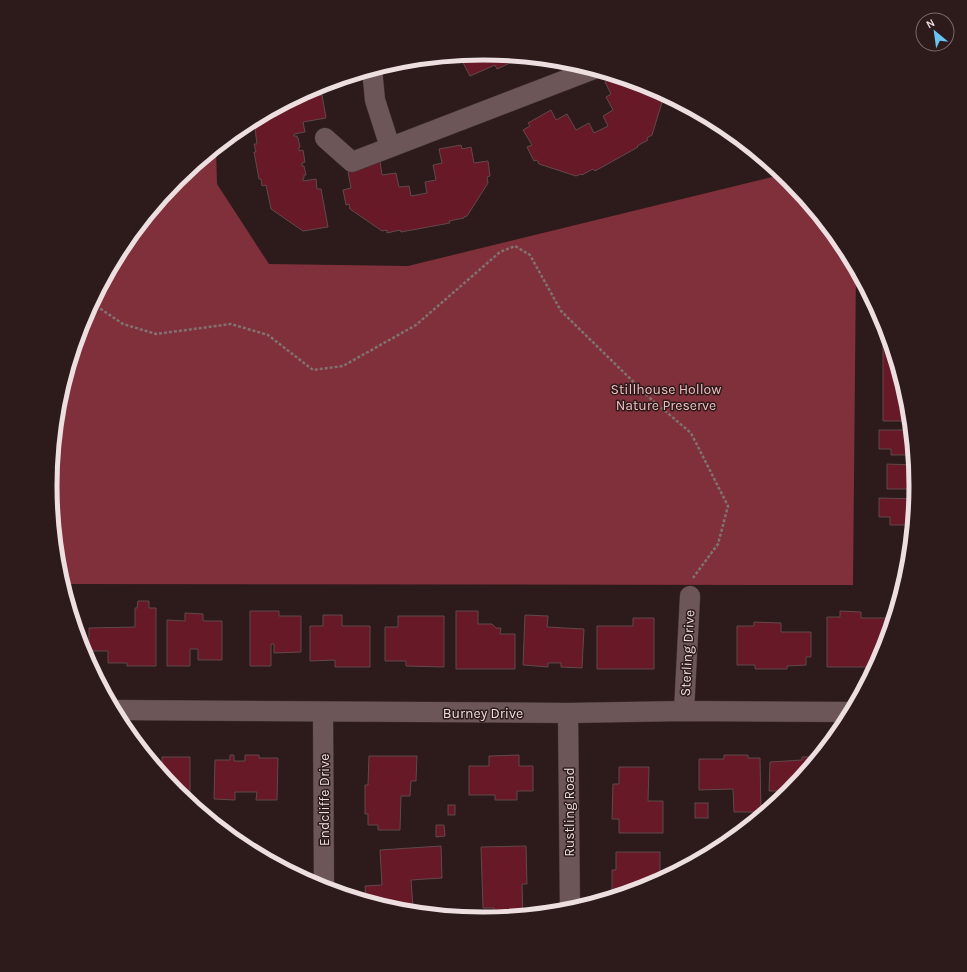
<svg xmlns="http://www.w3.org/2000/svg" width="967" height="972" font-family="Karla,sans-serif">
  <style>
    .forest { fill: #80303a }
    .building { fill: #681927; stroke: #60494a }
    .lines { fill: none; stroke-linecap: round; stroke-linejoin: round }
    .minor-casing { stroke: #453536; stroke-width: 21 }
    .path { stroke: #817171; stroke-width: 2.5; stroke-dasharray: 3 2; stroke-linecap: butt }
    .minor { stroke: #6d5657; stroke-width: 20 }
    .labels { text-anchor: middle; stroke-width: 3; stroke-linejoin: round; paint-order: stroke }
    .park-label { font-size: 14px; fill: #f0bfc1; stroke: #2d1a1b }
    .street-label { font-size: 14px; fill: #eddfdf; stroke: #2d1a1b }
    .rim { fill: none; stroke: #eddfdf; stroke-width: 5 }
  </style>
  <rect width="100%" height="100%" fill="#2d1a1b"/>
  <!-- forest -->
  <polygon class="forest" points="216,148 217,184 269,264 408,266 784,174 790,180 844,245 856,267 853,585 63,584 58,570 50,486 58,401 83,320 123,245 177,179"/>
  <!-- building -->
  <g class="building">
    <polygon points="484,53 511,55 507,57 510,63 497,69 495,65 470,76 459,55"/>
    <polygon points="616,75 650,86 662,92 661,93 663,99 652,135 647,138 648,140 637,146 638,147 595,171 593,169 582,175 581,174 576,176 539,164 537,160 534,161 527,147 532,145 523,130 530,126 528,123 551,110 556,120 567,114 576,130 589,123 594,133 608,126 603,116 613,110 606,97 611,94 605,82"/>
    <polygon points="317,86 319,95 322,95 326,118 303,122 305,132 294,134 294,136 297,136 297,138 298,138 300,147 299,147 299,151 303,150 305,162 302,163 302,166 304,166 306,175 304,175 304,178 303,178 303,181 316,179 317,189 321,189 328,227 303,231 271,209 266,185 262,186 261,179 259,179 254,152 256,152 254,144 257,144 254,120"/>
    <polygon points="461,145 462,149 471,147 474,163 488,161 490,176 487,177 488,183 467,216 464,217 464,218 449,221 450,223 401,232 400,230 387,233 387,230 382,231 350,209 349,204 346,205 343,190 351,188 348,172 357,170 380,161 382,175 396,173 399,187 409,186 411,196 427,193 425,182 436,180 433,165 442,163 439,149"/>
    <polygon points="883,345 892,345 907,396 899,396 899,401 909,401 910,421 883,421"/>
    <polygon points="879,430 912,430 914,455 891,455 891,449 879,449"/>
    <polygon points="887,464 915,465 917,486 913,486 913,489 887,489"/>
    <polygon points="879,498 916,499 913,525 890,525 890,517 879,517"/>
    <polygon points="138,601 149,601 149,608 156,608 156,666 127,666 127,663 108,663 108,651 89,651 89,628 135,627 135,608 137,608"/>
    <polygon points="250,611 279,611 279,616 301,616 301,652 274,653 274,644 271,644 271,666 250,666"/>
    <polygon points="456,611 478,611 478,624 492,624 496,628 501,628 500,634 515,634 515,669 456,669"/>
    <polygon points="840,611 861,612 861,618 890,618 890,633 884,652 876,667 827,667 827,617 840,617"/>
    <polygon points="185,613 203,614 203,621 222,621 222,660 198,660 198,649 190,649 190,666 167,666 167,620 185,621"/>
    <polygon points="323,615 342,615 342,626 370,626 370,667 335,667 335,660 310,661 310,626 323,626"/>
    <polygon points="525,615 548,616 547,627 584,629 582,668 561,667 561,663 548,663 548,667 523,665"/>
    <polygon points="398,616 444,616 444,667 406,666 406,661 385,661 385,627 398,627"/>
    <polygon points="633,618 654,618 654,669 597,669 597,626 633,626"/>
    <polygon points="754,622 781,623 781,632 811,632 811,657 806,657 806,665 787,666 787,669 755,669 755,665 737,665 737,626 754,626"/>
    <polygon points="146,754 154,754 154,764"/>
    <polygon points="230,755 234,755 234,761 245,761 245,755 259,755 259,758 278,758 277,800 256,800 257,792 235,792 235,800 214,799 215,760 230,760"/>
    <polygon points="519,755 519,766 533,766 533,791 517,791 517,800 495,800 495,795 469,795 469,766 489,766 489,756"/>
    <polygon points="724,755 748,755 748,758 760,758 761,812 734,812 733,789 699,790 699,759 724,759"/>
    <polygon points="369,756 417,756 416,781 411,781 410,796 401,796 400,830 378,830 378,825 368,825 368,814 365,814 365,785 368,785"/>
    <polygon points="162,757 190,757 190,803 177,792 157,768 162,768"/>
    <polygon points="802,757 820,757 790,793 784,798 784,791 769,791 770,762 802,760"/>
    <polygon points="619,767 649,767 648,801 663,801 663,833 619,833 619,819 612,819 613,784 619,784"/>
    <rect x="695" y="803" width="13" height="15"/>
    <rect x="448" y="805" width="7" height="10"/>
    <polygon points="436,825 444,825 445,836 436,837"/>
    <polygon points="441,846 442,878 411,880 413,907 389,908 366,901 365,886 382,885 380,850"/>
    <polygon points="526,846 527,884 522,884 523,915 494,915 494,908 483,908 481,847"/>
    <polygon points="616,852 660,852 660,881 649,887 612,898 612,870 616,870"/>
  </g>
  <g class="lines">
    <defs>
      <g id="minor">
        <polyline points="372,69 375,100 390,147"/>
        <polyline points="325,138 352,162 594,69"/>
        <polyline points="114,710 568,713 684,711 852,712"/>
        <polyline points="684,711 690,596"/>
        <polyline points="323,712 324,888"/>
        <polyline points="568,713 570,911"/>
      </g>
    </defs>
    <!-- minor casing -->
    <use href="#minor" class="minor-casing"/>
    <!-- path -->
    <polyline class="path" points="92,303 123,324 156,334 231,324 268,335 313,370 343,366 416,325 500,252 515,246 530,255 561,311 651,399 691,433 728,506 718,544 693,578"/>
    <!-- minor -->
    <use href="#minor" class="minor"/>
  </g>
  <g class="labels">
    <!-- park labels -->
    <g class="park-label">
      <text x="666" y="394">Stillhouse Hollow<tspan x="666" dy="16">Nature Preserve</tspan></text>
    </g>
    <!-- street labels -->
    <g class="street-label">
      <text transform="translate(687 653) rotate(-87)" y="5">Sterling Drive</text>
      <text x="483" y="718">Burney Drive</text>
      <text transform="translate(324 800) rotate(-90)" y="5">Endcliffe Drive</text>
      <text transform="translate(569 812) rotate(-90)" y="5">Rustling Road</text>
    </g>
  </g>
  <!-- crop -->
  <path d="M0 0H967V972H0ZM57 486a426 426 0 1 1 852 0a426 426 0 1 1-852 0Z" fill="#2d1a1b" fill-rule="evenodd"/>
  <path class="rim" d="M57 486a426 426 0 1 1 852 0a426 426 0 1 1-852 0Z"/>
  <!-- north arrow -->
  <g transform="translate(935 32) rotate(331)"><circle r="19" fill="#2d1a1b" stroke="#7a6969"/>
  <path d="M0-3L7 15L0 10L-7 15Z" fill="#68c4f0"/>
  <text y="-6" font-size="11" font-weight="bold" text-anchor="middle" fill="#eddfdf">N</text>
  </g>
</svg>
